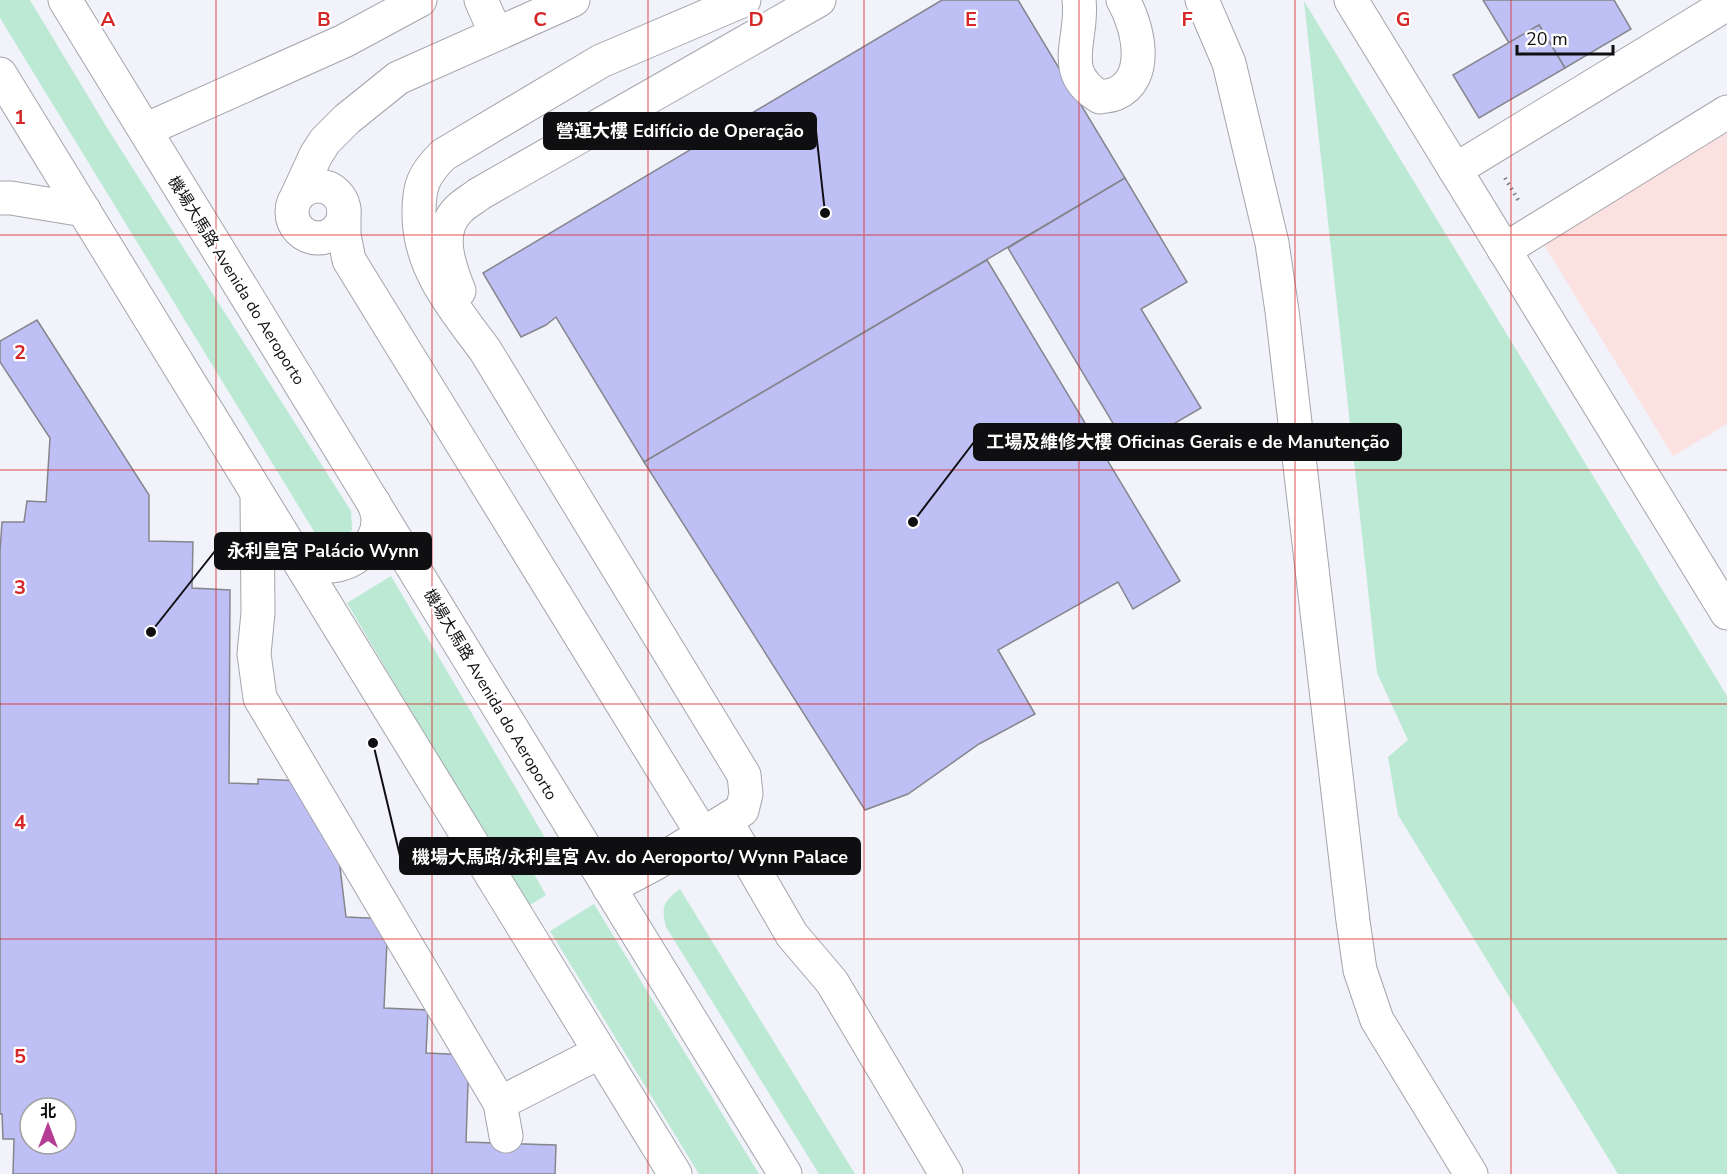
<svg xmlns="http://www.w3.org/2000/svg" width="1727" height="1174" font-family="'Nunito Sans','Noto Sans SC',sans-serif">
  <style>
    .industrial { fill: #fce1e1 }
    .green { fill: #bce9d4 }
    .building { fill: #bec0f5; stroke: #85868d; stroke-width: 1.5; fill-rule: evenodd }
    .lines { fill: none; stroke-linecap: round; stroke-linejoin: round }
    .minor-casing { stroke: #a4a4ac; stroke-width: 35 }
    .major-casing { stroke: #a4a4ac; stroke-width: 35 }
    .path { stroke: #7b7b80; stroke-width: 4; stroke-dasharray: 1.5 4.5; stroke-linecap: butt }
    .minor { stroke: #fff; stroke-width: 33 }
    .major { stroke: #fff; stroke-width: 33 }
    .grid { fill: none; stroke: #d62828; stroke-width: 1.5; stroke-opacity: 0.55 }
    .labels { text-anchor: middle; stroke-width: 4.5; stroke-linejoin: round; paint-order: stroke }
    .street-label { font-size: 16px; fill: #0f0f12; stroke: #fff }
    .grid-label { font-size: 20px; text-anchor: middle; font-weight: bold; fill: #d62828; stroke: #fff; stroke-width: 4.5; stroke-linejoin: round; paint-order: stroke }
    .leader { fill: none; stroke: #0f0f12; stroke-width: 2 }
    .callout-dot { fill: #0f0f12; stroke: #fff; stroke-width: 2 }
    .callout { fill: #0f0f12; stroke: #0f0f12; stroke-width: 2 }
    .callout-label { font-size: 18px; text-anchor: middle; font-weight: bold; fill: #fff }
  </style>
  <rect width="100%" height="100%" fill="#f1f2fa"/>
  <!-- industrial -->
  <polygon class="industrial" points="1727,132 1727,424 1673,456 1543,243"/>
  <!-- green -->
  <g class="green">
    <polygon points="0,0 30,0 109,131 351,511 352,530 343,538 330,541 315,533 0,18"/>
    <polygon points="1304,1 1727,696 1727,1174 1618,1174 1398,815 1388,757 1408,740 1377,673"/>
    <polygon points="391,576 544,836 521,851 546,895 527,907 347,603"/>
    <path d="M680 889 855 1174H819L666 927C661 906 663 902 680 889Z"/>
    <polygon points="594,904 759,1174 699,1174 550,931"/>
  </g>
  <!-- building -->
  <g class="building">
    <polygon points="942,0 1018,0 1125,178 644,462 556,317 546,325 521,337 483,273"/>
    <polygon points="1483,0 1614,0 1631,29 1565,68 1539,25 1509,43"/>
    <polygon points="1539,25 1565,68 1479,118 1453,75"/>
    <polygon points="1125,178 1187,282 1141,309 1201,408 1129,450 1008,248"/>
    <polygon points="987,260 1180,581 1133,609 1118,582 998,650 1035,714 979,744 908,794 865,810 644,462"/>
    <path d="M37 320 149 495V541L193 542 192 588 230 590 229 783 258 784V779L302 781 337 842 346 917 388 919 384 1008 428 1010 426 1053 469 1055 466 1142 556 1145 555 1174H13L14 1139H3L2 1114H0V551L2 522H24L27 501 46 502 50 438 0 362V341ZM30 1108H66V1144H30Z"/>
  </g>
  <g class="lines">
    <defs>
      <g id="minor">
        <polyline points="481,0 496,34"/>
        <path d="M1079 0C1084 39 1057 72 1100 97 1105 96 1110 96 1115 94 1151 79 1138 26 1123 0"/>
        <polyline points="1202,0 1229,63 1272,243 1282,311 1353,921 1360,970 1377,1020 1471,1174"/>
        <polyline points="1351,0 1727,613"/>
        <polyline points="145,130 344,41 420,0"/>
        <polyline points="1455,170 1727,4"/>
        <circle cx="318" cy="212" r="26"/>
        <polyline points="298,194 316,155 325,141 347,119 398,78 573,0"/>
        <polyline points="344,209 344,235 349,260 703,835"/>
        <polyline points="1504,250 1727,112"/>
        <path d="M459 291C449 266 436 231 459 209 465 203 473 199 479 194L819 0"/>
        <polyline points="257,494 258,613 254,654 260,698 500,1103 506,1136"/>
        <polyline points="726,821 792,935 832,982 946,1174"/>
        <path d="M609 888 656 863 742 810 746 794 744 775 485 350C454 308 418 267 419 212 419 185 424 174 443 155L601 61 744 0"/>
        <polyline points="500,1103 600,1052"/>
      </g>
      <g id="major">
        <polyline points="65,0 785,1174"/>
        <polyline points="0,74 675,1174"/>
        <polyline points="0,198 11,198 84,210"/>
        <path d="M293 552C300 557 308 563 317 565 346 572 380 547 378 517 377 512 375 507 374 503"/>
      </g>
    </defs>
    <!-- minor casing -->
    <use href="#minor" class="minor-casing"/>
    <!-- major casing -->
    <use href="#major" class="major-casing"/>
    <!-- path -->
    <polyline class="path" points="1505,178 1520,203"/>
    <!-- minor -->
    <use href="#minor" class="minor"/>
    <!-- major -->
    <use href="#major" class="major"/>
  </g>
  <!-- grid -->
  <path class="grid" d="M216 0V1174M432 0V1174M648 0V1174M864 0V1174M1079 0V1174M1295 0V1174M1511 0V1174M0 235H1727M0 470H1727M0 704H1727M0 939H1727"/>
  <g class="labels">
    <!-- street labels -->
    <g class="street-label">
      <text transform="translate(237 280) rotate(58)" y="6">機場大馬路 Avenida do Aeroporto</text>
      <text transform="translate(491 694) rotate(59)" y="6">機場大馬路 Avenida do Aeroporto</text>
    </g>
  </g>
  <g class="grid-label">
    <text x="108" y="26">A</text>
    <text x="324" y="26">B</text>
    <text x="540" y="26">C</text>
    <text x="756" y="26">D</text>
    <text x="971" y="26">E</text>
    <text x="1187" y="26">F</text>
    <text x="1403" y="26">G</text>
    <text x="20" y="124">1</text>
    <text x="20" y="359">2</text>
    <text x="20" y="594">3</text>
    <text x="20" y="829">4</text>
    <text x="20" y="1063">5</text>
  </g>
  <!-- callouts -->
  <path class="leader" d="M825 213L816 131M913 522L974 442M151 632L215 551M373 743L400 856"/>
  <g class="callout-dot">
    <circle cx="825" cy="213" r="6"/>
    <circle cx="913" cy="522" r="6"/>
    <circle cx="151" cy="632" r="6"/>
    <circle cx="373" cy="743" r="6"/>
  </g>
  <g class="callout">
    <rect x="544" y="113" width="272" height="36" rx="6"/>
    <rect x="974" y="424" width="427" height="36" rx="6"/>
    <rect x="215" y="533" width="216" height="36" rx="6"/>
    <rect x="400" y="838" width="460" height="36" rx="6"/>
  </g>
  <g class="callout-label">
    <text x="680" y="137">營運大樓 Edifício de Operação</text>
    <text x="1188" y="448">工場及維修大樓 Oficinas Gerais e de Manutenção</text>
    <text x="323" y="557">永利皇宮 Palácio Wynn</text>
    <text x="630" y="863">機場大馬路/永利皇宮 Av. do Aeroporto/ Wynn Palace</text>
  </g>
  <!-- north arrow -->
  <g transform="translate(48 1126)"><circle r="28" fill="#ffffff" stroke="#9f9fa0" stroke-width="1.5"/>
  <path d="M0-4.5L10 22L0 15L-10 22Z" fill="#b43d94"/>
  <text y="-9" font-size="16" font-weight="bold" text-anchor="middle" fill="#0f0f12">北</text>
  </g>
  <!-- scale -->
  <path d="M1517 45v9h96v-9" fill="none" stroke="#0f0f12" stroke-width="3"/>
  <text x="1526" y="45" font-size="18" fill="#0f0f12" stroke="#ffffff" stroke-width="4.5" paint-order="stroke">20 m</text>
</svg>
